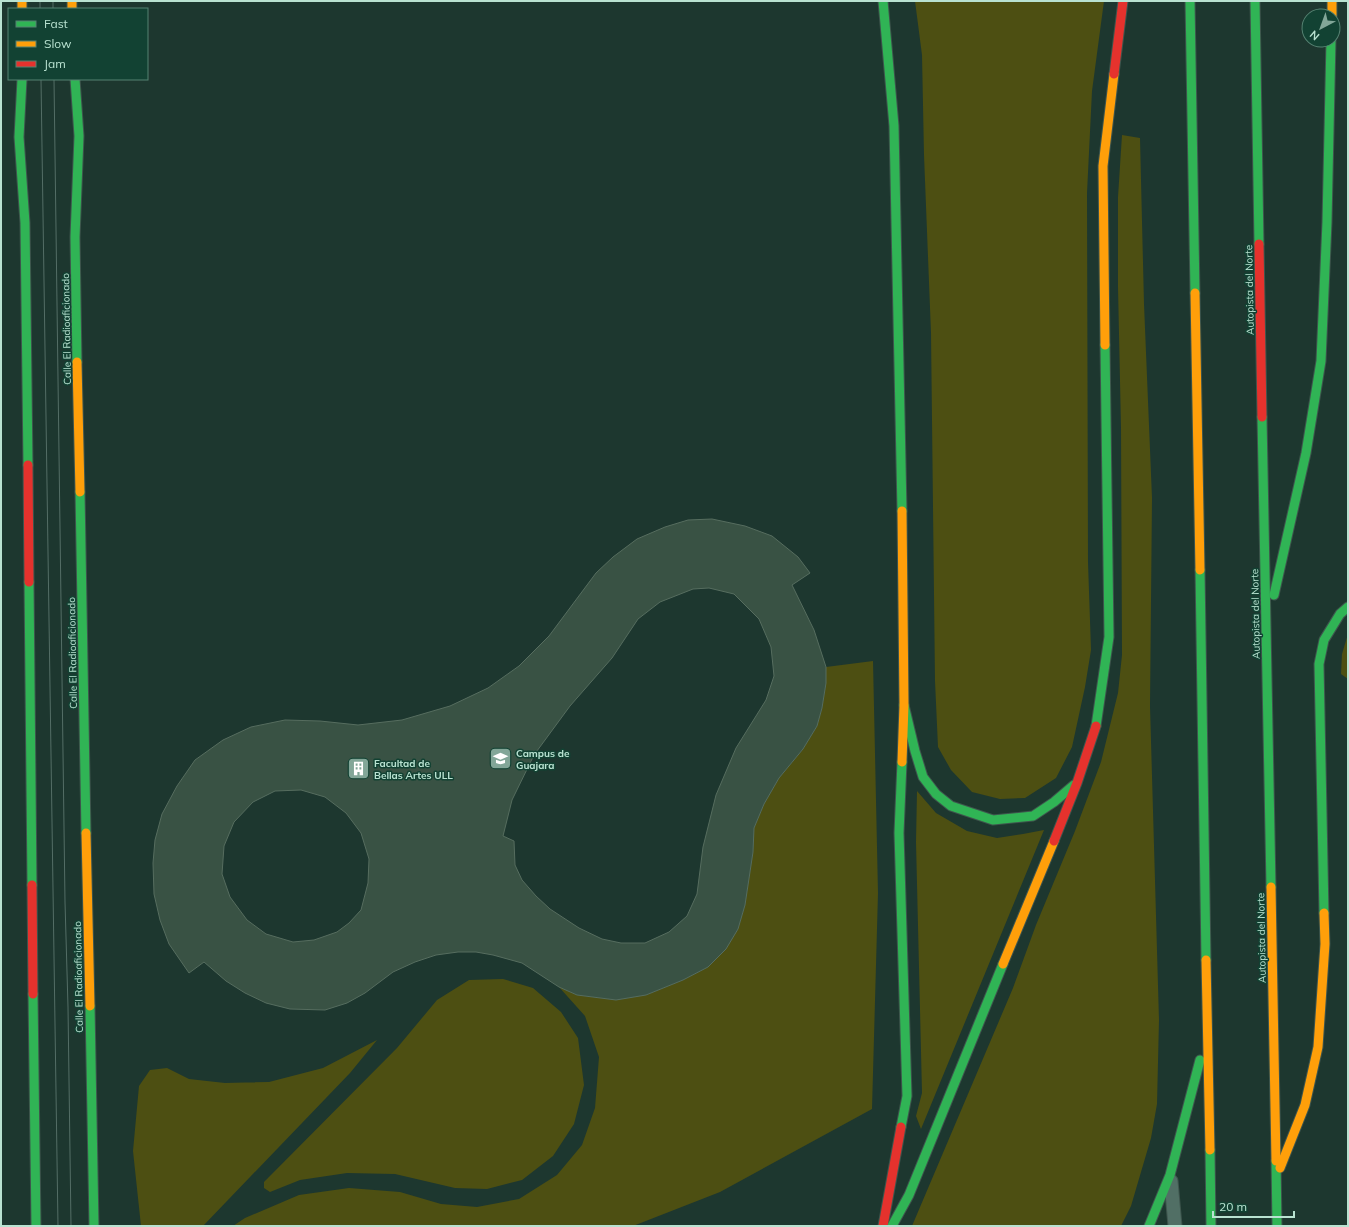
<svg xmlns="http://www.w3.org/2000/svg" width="1349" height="1227" font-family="Mulish,sans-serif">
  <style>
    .green { fill: #4d4f12 }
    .building { fill: #395244; stroke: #566d5f; fill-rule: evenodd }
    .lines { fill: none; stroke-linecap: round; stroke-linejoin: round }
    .lane-casing { stroke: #3e554d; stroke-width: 15 }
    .fast-casing { stroke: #3e554d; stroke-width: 11 }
    .slow-casing { stroke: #3e554d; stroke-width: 11 }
    .jam-casing { stroke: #3e554d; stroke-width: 11 }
    .lane { stroke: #516f65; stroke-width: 13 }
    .fast { stroke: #30b455; stroke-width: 9 }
    .slow { stroke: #ff9f0a; stroke-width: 9 }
    .jam { stroke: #e5322d; stroke-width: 9 }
    .tram { stroke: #546e66; stroke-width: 1 }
    .labels { text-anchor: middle; stroke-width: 3; stroke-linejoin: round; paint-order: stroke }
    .street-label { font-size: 10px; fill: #b9e2d1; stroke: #124233 }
    .poi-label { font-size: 10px; font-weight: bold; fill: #b9e2d1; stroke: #124233; text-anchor: start }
  </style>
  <rect width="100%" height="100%" fill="#1d372f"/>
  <!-- green -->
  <g class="green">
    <polygon points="915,1 1104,1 1092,91 1087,193 1088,562 1091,650 1085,687 1072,747 1056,778 1025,798 1000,799 972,792 951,770 938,747 935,681 931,333 924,155 922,55"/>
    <polygon points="1122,135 1140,138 1144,304 1152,498 1150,706 1159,1020 1157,1104 1151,1138 1131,1206 1121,1226 912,1226 1013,988 1036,925 1075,831 1101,762 1118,693 1122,655 1121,428 1118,287 1118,197"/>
    <polygon points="1348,634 1348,679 1341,674 1342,654"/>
    <polygon points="873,661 878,893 872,1109 720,1192 633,1226 233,1226 245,1218 299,1195 349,1188 400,1192 441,1204 477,1207 519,1199 557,1175 582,1145 595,1108 599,1057 585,1016 559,987 577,995 616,1000 646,995 683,980 708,967 738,929 745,905 753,852 754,828 764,804 779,778 803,749 817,726 822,708 826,683 826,667"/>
    <polygon points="917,791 936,813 967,831 997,838 1023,834 1044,830 921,1129 916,1116 922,1093 916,842"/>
    <polygon points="503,979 533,988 561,1012 578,1038 584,1085 574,1124 553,1156 522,1180 487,1189 455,1188 395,1174 347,1173 300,1180 270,1192 264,1188 264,1182 397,1048 437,1000 469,980"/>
    <polygon points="377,1040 350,1073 203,1226 141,1226 133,1151 139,1086 150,1070 167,1068 189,1079 225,1083 269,1082 323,1068"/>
  </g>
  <!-- building -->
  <path class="building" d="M712 519 745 526 772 536 798 557 810 573 792 585 814 630 826 667V683L822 708 817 726 803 749 779 778 764 804 754 828 753 852 745 905 738 929 726 949 708 967 683 980 646 995 616 1000 577 995 559 987 522 963 493 955 476 952H458L436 955 415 962 393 972 365 993 347 1003 325 1010 290 1009 266 1003 245 993 226 981 204 962 189 973 169 944 160 920 154 894 153 863 155 840 162 814 177 786 195 760 223 740 251 727 285 720 320 721 358 725 402 720 450 706 488 688 519 666 549 636 596 573 613 557 637 539 665 527 688 520ZM709 588 734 594 759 619 771 647 774 676 766 700 736 748 716 795 703 847 697 894 687 916 669 932 645 943H621L602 939 579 928 550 909 536 896 522 880 515 865 514 841 503 836 512 800 534 755 570 706 612 658 638 619 660 602 693 589ZM301 790 325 797 346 813 361 833 369 859 368 883 361 910 349 923 337 932 314 940 293 942 266 934 247 920 230 897 222 874 224 846 234 822 253 802 275 791Z"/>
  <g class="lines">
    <defs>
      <polyline id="lane" points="1171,1181 1175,1226"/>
      <g id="fast">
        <polyline points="883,1 894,126 902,511"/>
        <polyline points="1190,1 1195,293"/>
        <polyline points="1255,1 1259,244"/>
        <polyline points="22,79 19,137 25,223 28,465"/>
        <polyline points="75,79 79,136 75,237 77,362"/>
        <polyline points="1262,417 1271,887"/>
        <polyline points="80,492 86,833"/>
        <polyline points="1200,570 1206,960"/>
        <polyline points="29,582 32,885"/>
        <polyline points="1274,595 1306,453 1321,361 1327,222 1331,40"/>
        <polyline points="904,705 915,751 923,777 936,794 951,806 993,820 1033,816 1054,802 1074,785"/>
        <polyline points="1096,726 1109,637 1105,345"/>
        <polyline points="1324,913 1319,664 1324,640 1340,614 1348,607"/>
        <polyline points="33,994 36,1226"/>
        <polyline points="90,1006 94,1226"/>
        <polyline points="901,1127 907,1096 899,833 902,762"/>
        <polyline points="1210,1150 1211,1226"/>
        <polyline points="1276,1161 1277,1226"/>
        <polyline points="892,1226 909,1195 1003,964"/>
        <polyline points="1149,1226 1170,1175 1200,1060"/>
      </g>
      <g id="slow">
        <polyline points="22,1 22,9"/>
        <polyline points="72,1 72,9"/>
        <polyline points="1332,1 1332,16"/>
        <polyline points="1195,293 1200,570"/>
        <polyline points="1105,345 1103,166 1114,74"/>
        <polyline points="77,362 80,492"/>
        <polyline points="902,762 904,705 902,511"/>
        <polyline points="86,833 90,1006"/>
        <polyline points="1271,887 1276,1161"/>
        <polyline points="1206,960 1210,1150"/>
        <polyline points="1003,964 1054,841"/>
        <polyline points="1280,1168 1305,1105 1318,1047 1325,944 1324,913"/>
      </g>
      <g id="jam">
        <polyline points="1114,74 1123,1"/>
        <polyline points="1259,244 1262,417"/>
        <polyline points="28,465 29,582"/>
        <polyline points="1054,841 1077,783 1096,726"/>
        <polyline points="32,885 33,994"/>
        <polyline points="883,1226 901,1127"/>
      </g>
    </defs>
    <!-- lane casing -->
    <use href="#lane" class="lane-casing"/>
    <!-- fast casing -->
    <use href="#fast" class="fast-casing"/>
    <!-- slow casing -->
    <use href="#slow" class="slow-casing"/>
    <!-- jam casing -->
    <use href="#jam" class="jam-casing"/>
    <!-- lane -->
    <use href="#lane" class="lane"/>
    <!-- fast -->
    <use href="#fast" class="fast"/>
    <!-- slow -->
    <use href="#slow" class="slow"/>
    <!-- jam -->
    <use href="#jam" class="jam"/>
    <!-- tram -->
    <g class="tram">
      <polyline points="40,1 40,9"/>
      <polyline points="53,1 53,9"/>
      <polyline points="41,79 58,1226"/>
      <polyline points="54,79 65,902 68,1007 71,1226"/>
    </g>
  </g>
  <!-- icons -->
  <defs>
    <symbol id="university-square" viewBox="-11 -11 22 22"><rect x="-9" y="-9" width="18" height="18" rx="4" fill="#82a698" stroke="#124233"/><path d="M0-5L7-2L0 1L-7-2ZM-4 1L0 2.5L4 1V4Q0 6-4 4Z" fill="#fff"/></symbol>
    <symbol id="building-square" viewBox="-11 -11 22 22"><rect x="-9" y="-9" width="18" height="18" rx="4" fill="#82a698" stroke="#124233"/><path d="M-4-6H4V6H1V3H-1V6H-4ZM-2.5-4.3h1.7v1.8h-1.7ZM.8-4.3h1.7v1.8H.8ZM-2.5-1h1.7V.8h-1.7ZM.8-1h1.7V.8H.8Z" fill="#fff"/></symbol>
  </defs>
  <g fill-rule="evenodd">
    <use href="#university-square" x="488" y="746" width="25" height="25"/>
    <use href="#building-square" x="346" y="756" width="25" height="25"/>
  </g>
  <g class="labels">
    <!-- street labels -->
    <g class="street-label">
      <text transform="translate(1249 290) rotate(-91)" y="4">Autopista del Norte</text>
      <text transform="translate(66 329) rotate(-91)" y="4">Calle El Radioaficionado</text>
      <text transform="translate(1255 614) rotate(-91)" y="4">Autopista del Norte</text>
      <text transform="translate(72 653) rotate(-91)" y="4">Calle El Radioaficionado</text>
      <text transform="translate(1261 938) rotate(-91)" y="4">Autopista del Norte</text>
      <text transform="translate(78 977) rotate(-91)" y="4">Calle El Radioaficionado</text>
    </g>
    <!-- poi labels -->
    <g class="poi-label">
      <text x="516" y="757">Campus de<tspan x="516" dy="12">Guajara</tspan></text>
      <text x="374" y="767">Facultad de<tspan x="374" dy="12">Bellas Artes ULL</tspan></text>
    </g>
  </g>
  <!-- border -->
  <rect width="1349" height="1227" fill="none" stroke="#b9e2d1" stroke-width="4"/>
  <!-- legend -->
  <rect x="8" y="8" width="140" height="72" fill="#124233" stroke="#558272"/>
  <rect x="16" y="21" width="20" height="6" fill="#30b455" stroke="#558272"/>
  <text x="44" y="28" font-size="12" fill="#b9e2d1">Fast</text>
  <rect x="16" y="41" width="20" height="6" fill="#ff9f0a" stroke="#558272"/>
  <text x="44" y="48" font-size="12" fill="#b9e2d1">Slow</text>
  <rect x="16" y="61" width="20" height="6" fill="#e5322d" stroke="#558272"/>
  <text x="44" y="68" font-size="12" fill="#b9e2d1">Jam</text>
  <!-- north arrow -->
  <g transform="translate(1321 28) rotate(221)"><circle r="19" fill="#124233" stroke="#558272"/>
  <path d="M0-3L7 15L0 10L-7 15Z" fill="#82a698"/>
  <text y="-6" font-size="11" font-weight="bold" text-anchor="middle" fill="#b9e2d1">N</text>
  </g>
  <!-- scale -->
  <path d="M1213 1211v6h81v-6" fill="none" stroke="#b9e2d1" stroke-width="2"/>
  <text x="1219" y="1211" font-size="12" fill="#b9e2d1" stroke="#124233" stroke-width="3" paint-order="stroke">20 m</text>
</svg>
